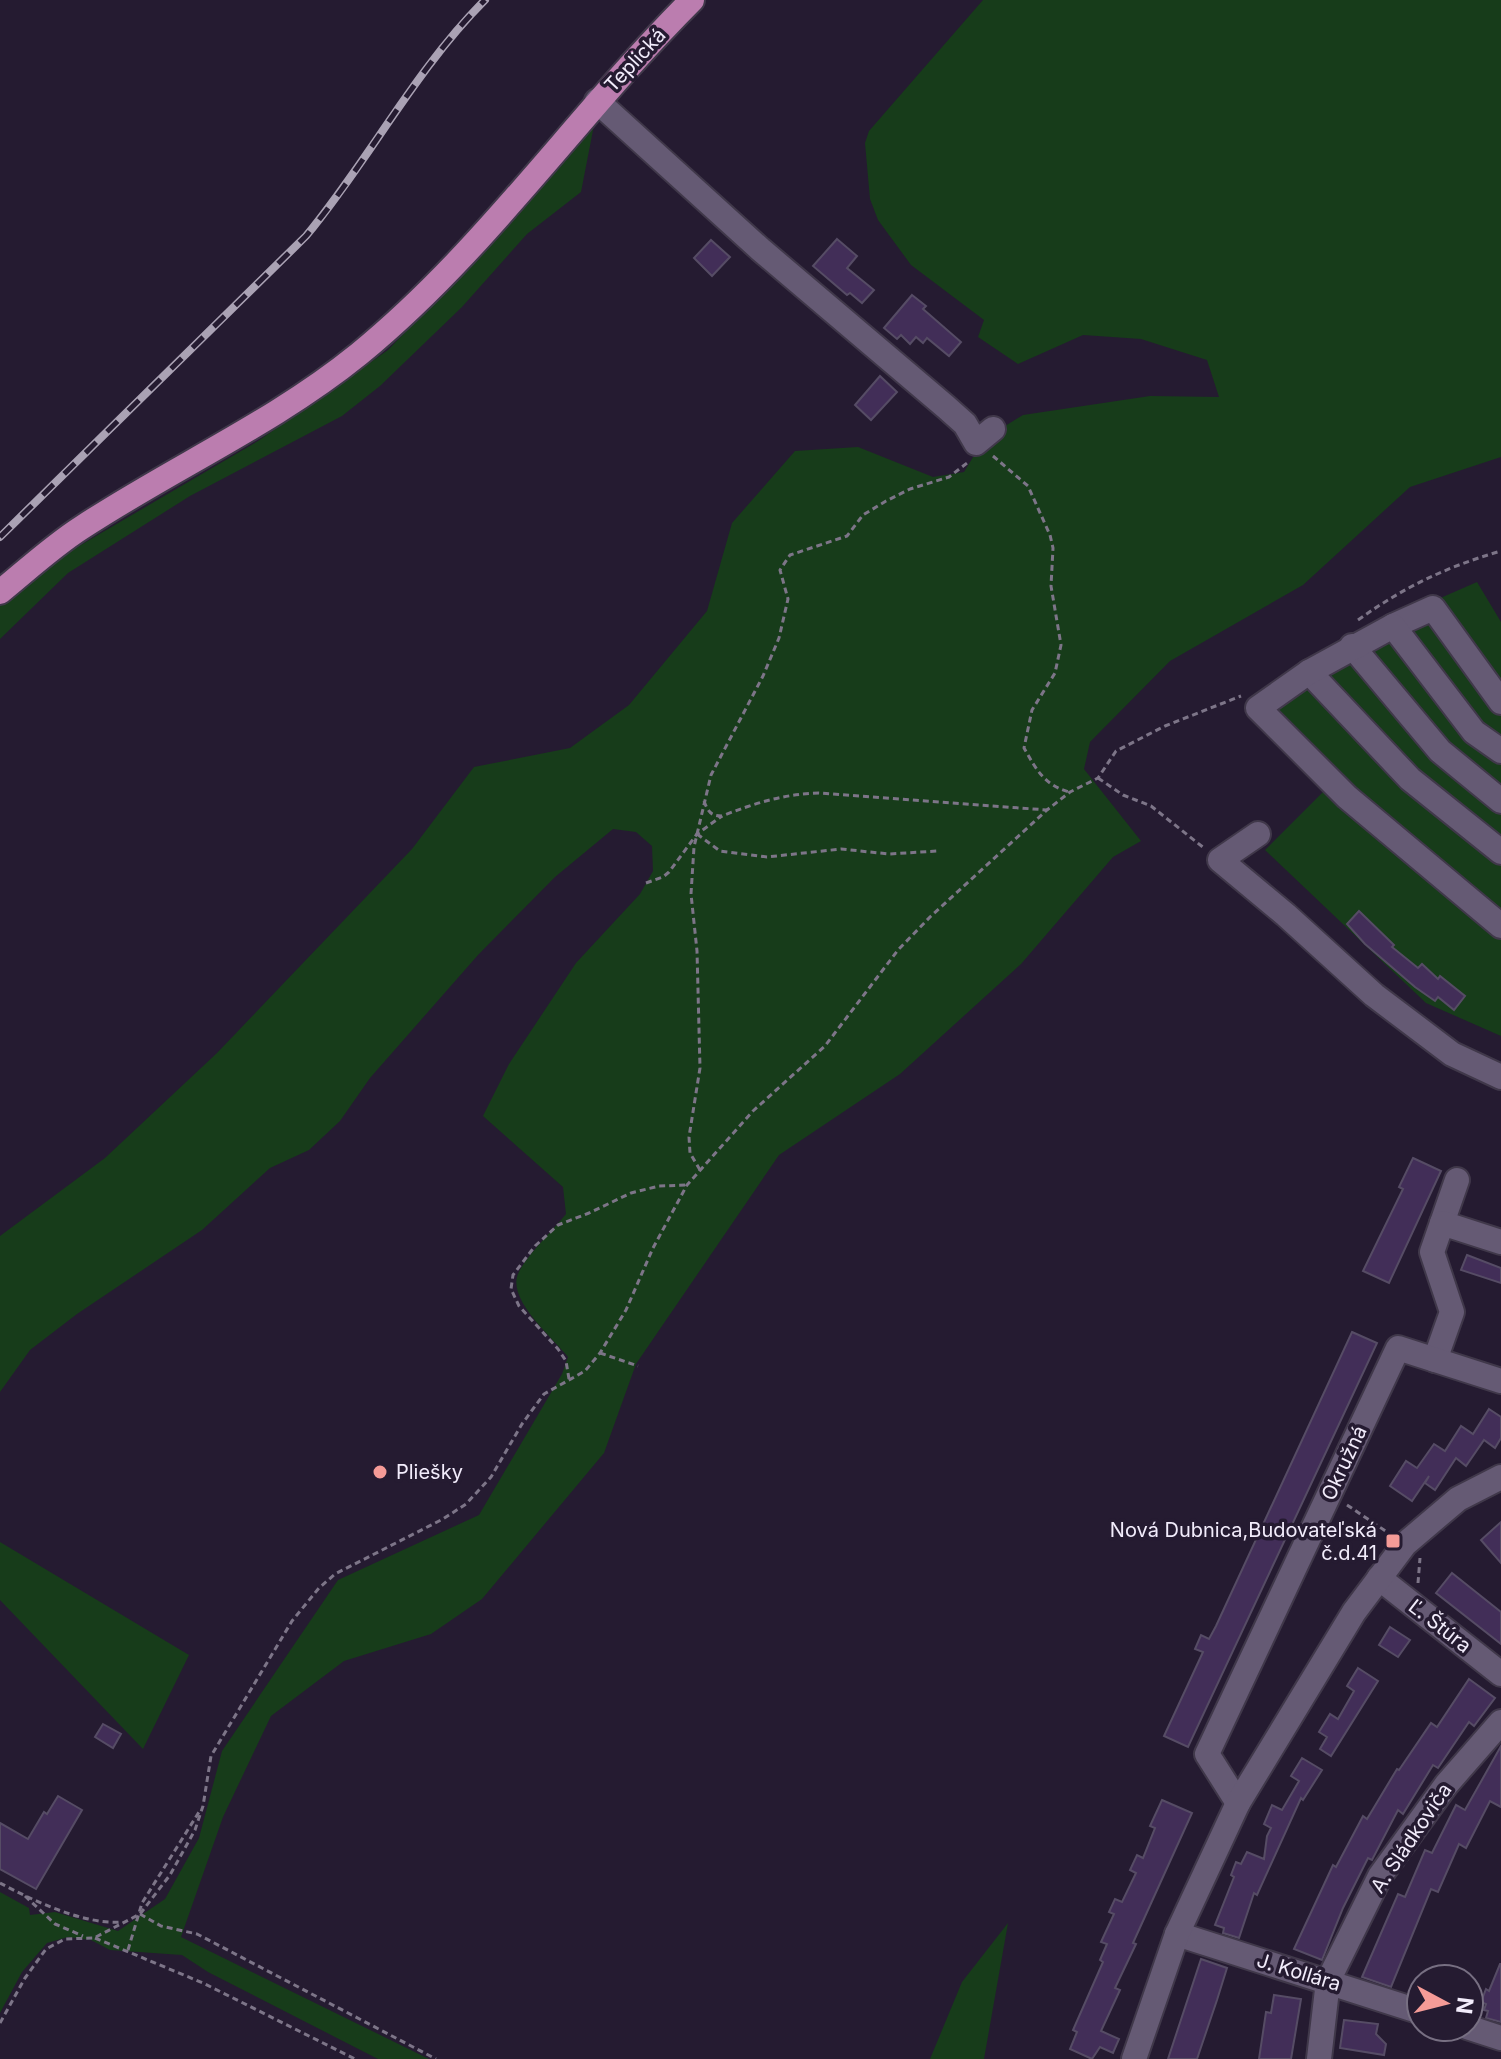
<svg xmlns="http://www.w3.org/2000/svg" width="1501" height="2059" font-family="Inter,sans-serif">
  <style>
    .green { fill: #173c1a }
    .building { fill: #422e58; stroke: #564c65; stroke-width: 2 }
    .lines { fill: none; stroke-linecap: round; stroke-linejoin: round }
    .minor-casing { stroke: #40384a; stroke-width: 28 }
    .major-casing { stroke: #40384a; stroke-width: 28 }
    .path { stroke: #7d7588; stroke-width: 3; stroke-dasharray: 6 4; stroke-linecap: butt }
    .minor { stroke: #655a74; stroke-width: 24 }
    .major { stroke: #bb7daf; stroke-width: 24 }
    .rail-casing { stroke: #aaa2b4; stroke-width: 8 }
    .rail { stroke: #251b31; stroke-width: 5; stroke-dasharray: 15; stroke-linecap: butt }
    .poi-dot { fill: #f59b97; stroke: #251b31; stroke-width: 3 }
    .labels { text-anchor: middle; stroke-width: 7; stroke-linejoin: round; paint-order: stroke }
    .street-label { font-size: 20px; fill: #f2ecfb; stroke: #251b31 }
    .poi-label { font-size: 20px; fill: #f2ecfb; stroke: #251b31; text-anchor: start }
  </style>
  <rect width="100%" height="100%" fill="#251b31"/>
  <!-- green -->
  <g class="green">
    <path d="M983 0H1501V457L1410 487 1303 585 1170 661 1090 742 1084 769 1141 841 1113 857 1021 964 900 1074 779 1155 636 1364 604 1453 482 1599 431 1634 344 1661 271 1716 223 1817 181 1937 429 2059H378L208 1972 182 1955 110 1950 91 1940 68 1937 47 1943 22 1972 0 2013V1892L29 1908 30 1915 55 1912 118 1931 165 1899 199 1838 222 1751 338 1580 479 1515 562 1374 568 1357C553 1338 507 1300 518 1274 525 1257 554 1229 566 1214L563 1187 483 1116 509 1064 576 963 640 894 653 871 652 846 636 832 613 829 555 877 478 955 370 1078 340 1121 309 1150 270 1168 202 1230 77 1314 30 1350 0 1392V1236L105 1158 217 1053 412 849 474 767 570 748 629 705 707 611 732 523 795 451 858 447 933 477 964 472 984 439 1023 415 1150 396 1219 397 1207 360 1141 339 1083 335 1018 364 978 337 984 320 911 265 878 220 870 199 865 143 869 131Z"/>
    <polygon points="595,120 581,192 527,234 462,307 380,386 342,416 190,496 68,573 0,639 0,606 62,556 258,441 388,350 509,225"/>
    <polygon points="1477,582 1501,622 1501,1036 1426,1003 1265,850 1324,791 1248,707 1397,617"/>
    <polygon points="0,1542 189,1655 143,1749 0,1600"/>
    <polygon points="1008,1923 984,2059 930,2059 962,1982"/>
  </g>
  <!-- building -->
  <g class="building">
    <polygon points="837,239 857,256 847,268 874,290 862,303 850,293 847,295 813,266"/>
    <polygon points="711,240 730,257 712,276 694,258"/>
    <polygon points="912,295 926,306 923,309 961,342 949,356 927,338 923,343 916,337 910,344 901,335 897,339 884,328"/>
    <polygon points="880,376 897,392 871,420 855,405"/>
    <polygon points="1359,911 1394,945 1392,947 1418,968 1422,964 1438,979 1440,976 1465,996 1454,1010 1438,997 1435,1001 1415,987 1365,944 1347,924"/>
    <polygon points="1413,1158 1441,1171 1389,1283 1363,1271 1403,1189 1399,1187"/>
    <polygon points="1467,1255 1501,1268 1501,1283 1461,1270"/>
    <polygon points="1352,1332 1377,1343 1188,1747 1164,1736 1203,1652 1195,1649 1201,1635 1209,1639 1216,1626"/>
    <polygon points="1489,1409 1501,1417 1501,1438 1495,1448 1484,1440 1466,1466 1456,1458 1435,1490 1425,1483 1429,1476 1412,1501 1390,1486 1406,1461 1417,1468 1434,1444 1445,1451 1461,1426 1473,1434"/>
    <polygon points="1501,1522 1501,1563 1481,1540"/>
    <polygon points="1452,1573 1501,1612 1501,1644 1436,1593"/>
    <polygon points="1390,1627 1410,1640 1398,1657 1379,1645"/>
    <polygon points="1358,1668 1378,1681 1331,1756 1320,1749 1327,1737 1319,1732 1330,1714 1338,1719 1354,1691 1347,1686"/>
    <polygon points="1469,1679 1495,1698 1474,1726 1469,1722 1438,1768 1433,1765 1403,1814 1398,1810 1372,1860 1368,1858 1343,1908 1322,1960 1294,1949 1333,1865 1336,1867 1363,1816 1367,1819 1397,1769 1399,1770 1431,1723 1437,1727"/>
    <polygon points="103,1724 121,1734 113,1748 95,1737"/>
    <polygon points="1501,1746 1501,1807 1490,1801 1466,1848 1459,1844 1438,1892 1431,1889 1391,1987 1362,1977 1398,1894 1405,1897 1425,1850 1432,1853 1456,1805 1465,1810"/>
    <polygon points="1302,1758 1322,1770 1303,1800 1301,1798 1257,1895 1254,1893 1239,1938 1223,1933 1224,1928 1215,1925 1234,1877 1231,1875 1236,1862 1241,1864 1247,1852 1264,1859 1267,1836 1271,1828 1264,1824 1272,1805 1282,1810 1299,1781 1291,1776"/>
    <polygon points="58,1796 82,1810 36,1889 0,1869 0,1823 28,1839 44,1812 47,1814"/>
    <polygon points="1162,1800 1192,1813 1133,1943 1136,1944 1115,1988 1120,1990 1101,2031 1119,2039 1113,2053 1100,2047 1092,2059 1070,2049 1077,2032 1073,2030 1103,1962 1100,1960 1107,1944 1101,1942 1114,1914 1109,1912 1115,1899 1122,1902 1136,1873 1130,1870 1137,1855 1143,1858 1155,1828 1150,1826"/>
    <polygon points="1201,1959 1227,1968 1217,2000 1197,2059 1168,2059"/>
    <polygon points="1500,1964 1501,1964 1501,2022 1486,2018 1488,2011 1484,2010 1486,2004 1481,2002 1486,1989 1489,1991"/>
    <polygon points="1274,1995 1301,1999 1291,2059 1259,2059 1266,2012 1271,2013"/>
    <polygon points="1344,2020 1378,2024 1376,2034 1386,2044 1384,2055 1340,2048"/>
  </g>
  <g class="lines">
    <defs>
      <g id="minor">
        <polyline points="597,101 760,249 946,407 965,424 976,443 993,429"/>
        <polyline points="1393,626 1433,608 1501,702"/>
        <polyline points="1352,646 1440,751 1501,801"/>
        <polyline points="1309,672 1410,779 1501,852"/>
        <polyline points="1501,751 1474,732 1393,626 1309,672 1258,708 1347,797 1501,926"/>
        <polyline points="1258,834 1220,860 1286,915 1374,995 1452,1054 1501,1077"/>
        <polyline points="1442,1223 1457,1180"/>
        <polyline points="1435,1360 1452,1312 1432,1252 1442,1223 1501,1242"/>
        <polyline points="1379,1578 1501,1674"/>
        <polyline points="1238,1803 1207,1754 1398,1348 1501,1381"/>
        <polyline points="1177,1934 1421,2012"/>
        <polyline points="1467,2027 1501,2038"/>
        <polyline points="1134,2059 1177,1934 1238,1803 1354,1612 1405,1544 1458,1499 1501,1477"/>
        <polyline points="1319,2059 1328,1981 1380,1876 1446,1785 1501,1722"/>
      </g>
      <path id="major" d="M0 592C27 570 53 546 81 528 172 468 274 423 359 354 485 251 577 115 692 0"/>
    </defs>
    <!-- minor casing -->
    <use href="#minor" class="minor-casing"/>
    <!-- major casing -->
    <use href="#major" class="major-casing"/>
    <!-- path -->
    <g class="path">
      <path d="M993 456 1028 486 1050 535 1053 548 1051 586 1061 645 1055 673 1032 710 1024 748C1036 769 1044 785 1069 792"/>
      <path d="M1358 620C1404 587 1446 567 1501 551"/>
      <polyline points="1098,778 1123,795 1151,806 1204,848"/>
      <path d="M704 801C708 812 711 816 722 816 755 803 784 794 819 793L1047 810"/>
      <polyline points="697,834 720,851 767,857 841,849 889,854 938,851"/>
      <polyline points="646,883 663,877 669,872 697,834 722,816"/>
      <polyline points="700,1170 690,1153 689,1137 700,1068 697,951 691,894 694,847 711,775 763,676 779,638 788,599 780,570 790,555 847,536 863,515 886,501 910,489 949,477 967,463"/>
      <polyline points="600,1353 638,1366"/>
      <polyline points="569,1379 566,1361 558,1349 519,1306 511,1289 513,1275 535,1246 558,1225 589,1213 631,1193 659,1186 687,1185"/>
      <polyline points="1347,1505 1387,1532"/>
      <polyline points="1418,1583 1420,1558"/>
      <path d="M0 1883C32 1900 84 1925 121 1922"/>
      <polyline points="25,1896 55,1924 83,1936"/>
      <polyline points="140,1914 161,1926 197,1934 436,2059"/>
      <polyline points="95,1938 203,1983 355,2059"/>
      <polyline points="128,1950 142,1903 199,1812"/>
      <polyline points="0,2023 25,1978 46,1949 65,1939 94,1938 140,1914 170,1875 195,1830 203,1806 211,1756 292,1621 319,1588 335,1574 443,1519 466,1504 491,1477 522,1424 544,1394 585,1371 600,1353 626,1310 653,1248 687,1185 753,1111 825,1046 898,950 930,917 1047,810 1070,792 1098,778 1116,751 1165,726 1241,696"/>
    </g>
    <!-- minor -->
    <use href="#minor" class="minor"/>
    <!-- major -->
    <use href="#major" class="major"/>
    <defs>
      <path id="rail" d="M0 537 306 236C369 160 415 70 485 0"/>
    </defs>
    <!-- rail casing -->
    <use href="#rail" class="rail-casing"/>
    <!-- rail -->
    <use href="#rail" class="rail"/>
  </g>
  <!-- markers -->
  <g class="poi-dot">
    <circle cx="380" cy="1472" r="8"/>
    <rect x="1385" y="1533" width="16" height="16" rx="4"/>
  </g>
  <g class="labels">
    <!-- street labels -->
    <g class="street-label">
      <text transform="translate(635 60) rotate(-47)" y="7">Teplická</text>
      <text transform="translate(1344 1463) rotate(-65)" y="7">Okružná</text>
      <text transform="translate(1440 1626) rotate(38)" y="7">Ľ. Štúra</text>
      <text transform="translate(1411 1838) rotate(-56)" y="7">A. Sládkoviča</text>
      <text transform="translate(1299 1972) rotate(17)" y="7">J. Kollára</text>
    </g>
    <!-- poi labels -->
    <g class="poi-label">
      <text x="396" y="1479">Pliešky</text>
      <text x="1377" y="1537" text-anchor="end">Nová Dubnica,Budovateľská<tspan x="1377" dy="23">č.d.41</tspan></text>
    </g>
  </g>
  <!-- north arrow -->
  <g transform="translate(1445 2003) rotate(97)"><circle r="38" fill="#251b31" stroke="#776f82" stroke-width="2"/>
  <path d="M0-6L14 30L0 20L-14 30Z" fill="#f59b97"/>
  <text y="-12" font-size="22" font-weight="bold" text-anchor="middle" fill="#f2ecfb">N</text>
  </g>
</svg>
